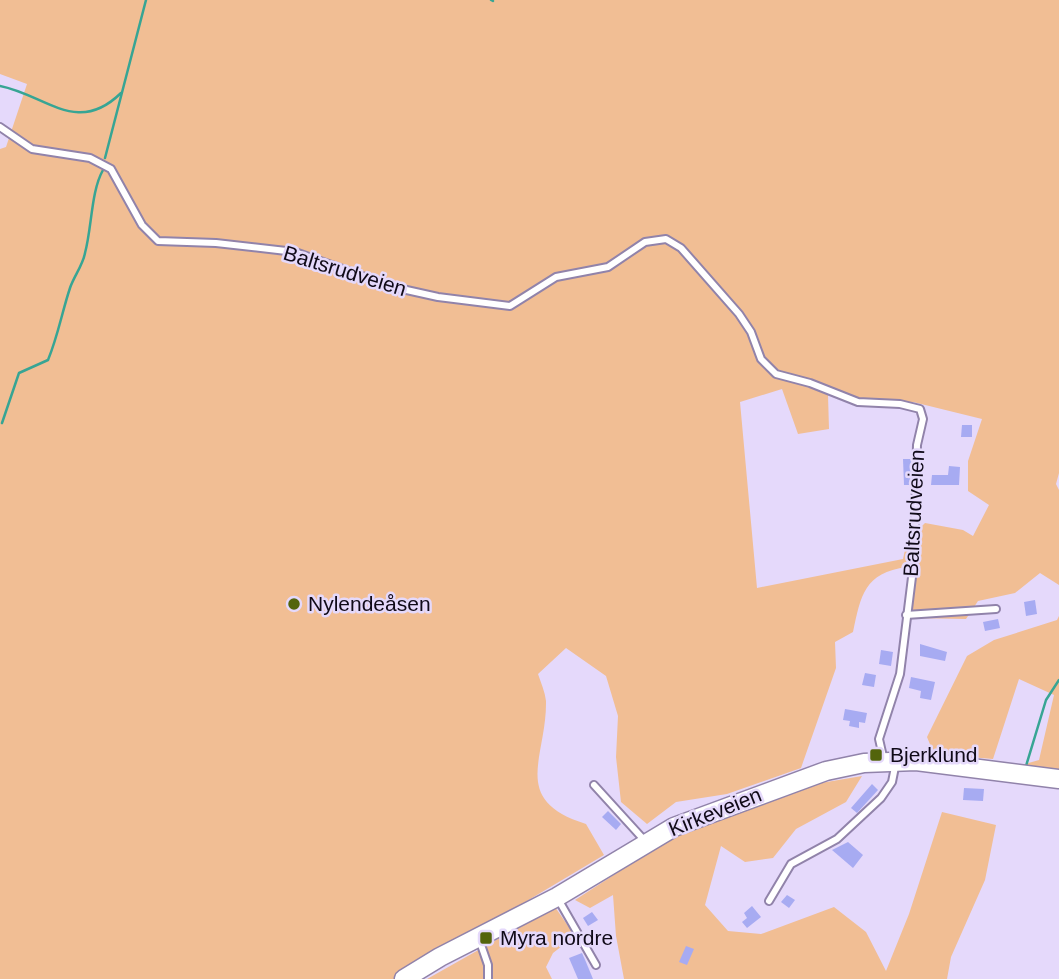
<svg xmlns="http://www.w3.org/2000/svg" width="1059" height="979" font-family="Arial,sans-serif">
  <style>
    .green { fill: #f1be94; fill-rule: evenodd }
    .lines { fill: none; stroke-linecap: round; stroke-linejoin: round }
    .stream { stroke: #37a594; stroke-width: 2.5 }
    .building { fill: #a7abf2 }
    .lane-casing { stroke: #9183aa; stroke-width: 10 }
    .secondary-casing { stroke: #9183aa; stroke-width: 21 }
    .lane { stroke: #fff; stroke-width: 6 }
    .secondary { stroke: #fff; stroke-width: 18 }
    .poi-dot { fill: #53640c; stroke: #e5d9fb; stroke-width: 2.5 }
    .labels { text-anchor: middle; stroke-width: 5; stroke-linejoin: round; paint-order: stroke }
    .street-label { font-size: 21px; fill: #100a18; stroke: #e5d9fb }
    .poi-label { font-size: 21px; fill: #100a18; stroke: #e5d9fb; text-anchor: start }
  </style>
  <rect width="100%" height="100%" fill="#e5d9fb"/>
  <!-- green -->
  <g class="green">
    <path d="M0 0H1059V473L1056 484 1059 490V585L1040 573 1015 593 978 601 966 619 910 618 913 596 907 567C864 573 861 595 853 632L835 642 836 668 801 768 727 794 676 802 647 824 621 802 616 757 618 716 606 676 566 648 538 674C541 683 545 692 546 701 547 758 509 800 586 824L604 855 396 979H0V149L6 147 27 84 0 74ZM782 389 798 434 829 429 828 395 849 403 879 406 913 402 982 419 968 461V491L989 505 973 536 963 530 925 523 907 541 903 559 757 588 740 402Z"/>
    <polygon points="1059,616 1059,772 1018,766 1039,760 1054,695 1019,679 993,759 934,754 927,737 967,656 994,640 1057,620"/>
    <polygon points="862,776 846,802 796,829 773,858 745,862 721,846 705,905 728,931 761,934 834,907 866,932 886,971 909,914 942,812 996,825 985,880 951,957 947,979 624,979 616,936 613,895 590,908 575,900 685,829 815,784"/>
    <polygon points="555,907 575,936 553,953 546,967 552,979 427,979"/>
  </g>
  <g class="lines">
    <!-- stream -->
    <g class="stream">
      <polyline points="491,0 493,1"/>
      <path d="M0 86C46 95 77 136 121 93"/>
      <polyline points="105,158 146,0"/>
      <path d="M2 423 19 373 48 360C58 336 62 312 70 288 74 276 83 265 85 253 92 227 91 191 103 170"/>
      <polyline points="1026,766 1046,700 1059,680"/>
    </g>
  </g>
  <!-- building -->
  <g class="building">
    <polygon points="962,425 972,425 972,437 961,437"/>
    <polygon points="903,459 911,459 910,485 904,485"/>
    <polygon points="949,466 960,467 959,485 931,485 932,475 948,475"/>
    <polygon points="1035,600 1037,614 1026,616 1024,602"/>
    <polygon points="998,619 1000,628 985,631 983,622"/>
    <polygon points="920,644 947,652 945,661 920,656"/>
    <polygon points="881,650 893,652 891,666 879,664"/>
    <polygon points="865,673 876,675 874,687 862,685"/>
    <polygon points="911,677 935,682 931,700 920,698 921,691 909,688"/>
    <polygon points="845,709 867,713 865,723 859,722 859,728 849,726 850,721 843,720"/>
    <polygon points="872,784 878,790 857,813 851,808"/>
    <polygon points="964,788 984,789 983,801 963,800"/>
    <polygon points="608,811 621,824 616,830 602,817"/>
    <polygon points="848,842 863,855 853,868 832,850"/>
    <polygon points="787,895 795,900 789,908 781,902"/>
    <polygon points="752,906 761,917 747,928 742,922 747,918 744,913"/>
    <polygon points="592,912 598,920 588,926 583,918"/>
    <polygon points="686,946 694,949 687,965 679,962"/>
    <polygon points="582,953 586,962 593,979 578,979 569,958"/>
  </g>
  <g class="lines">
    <defs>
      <g id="lane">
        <polyline points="0,127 32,149 90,158 111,169 142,225 158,241 216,243 295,252 393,287 438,297 510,306 556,277 608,267 645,242 666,239 681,248 739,314 751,332 761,359 776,374 810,383 858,402 900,404 920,409 923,419 917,445 914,561 900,674 879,739 884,761"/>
        <polyline points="906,615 996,609"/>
        <polyline points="594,785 645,841"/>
        <polyline points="558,899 596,965"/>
        <polyline points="769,901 791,864 837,839 881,798 892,782 896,762"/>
        <polyline points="479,939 488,965 488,979"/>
      </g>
      <polyline id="secondary" points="404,979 440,957 557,897 674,827 826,771 864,763 916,761 1059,779"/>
    </defs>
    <!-- lane casing -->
    <use href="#lane" class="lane-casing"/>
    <!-- secondary casing -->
    <use href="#secondary" class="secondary-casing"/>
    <!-- lane -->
    <use href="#lane" class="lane"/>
    <!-- secondary -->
    <use href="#secondary" class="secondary"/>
  </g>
  <!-- markers -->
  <g class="poi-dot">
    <circle cx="294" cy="604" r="7"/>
    <rect x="869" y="748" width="14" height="14" rx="3.5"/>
    <rect x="479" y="931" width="14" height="14" rx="3.5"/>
  </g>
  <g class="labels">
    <!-- street labels -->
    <g class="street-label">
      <text transform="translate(345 271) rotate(17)" y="7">Baltsrudveien</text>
      <text transform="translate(914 513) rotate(-87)" y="7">Baltsrudveien</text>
      <text transform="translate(715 812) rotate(-22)" y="7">Kirkeveien</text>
    </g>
    <!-- poi labels -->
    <g class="poi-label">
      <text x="308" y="611">Nylendeåsen</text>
      <text x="890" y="762">Bjerklund</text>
      <text x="500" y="945">Myra nordre</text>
    </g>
  </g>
</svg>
